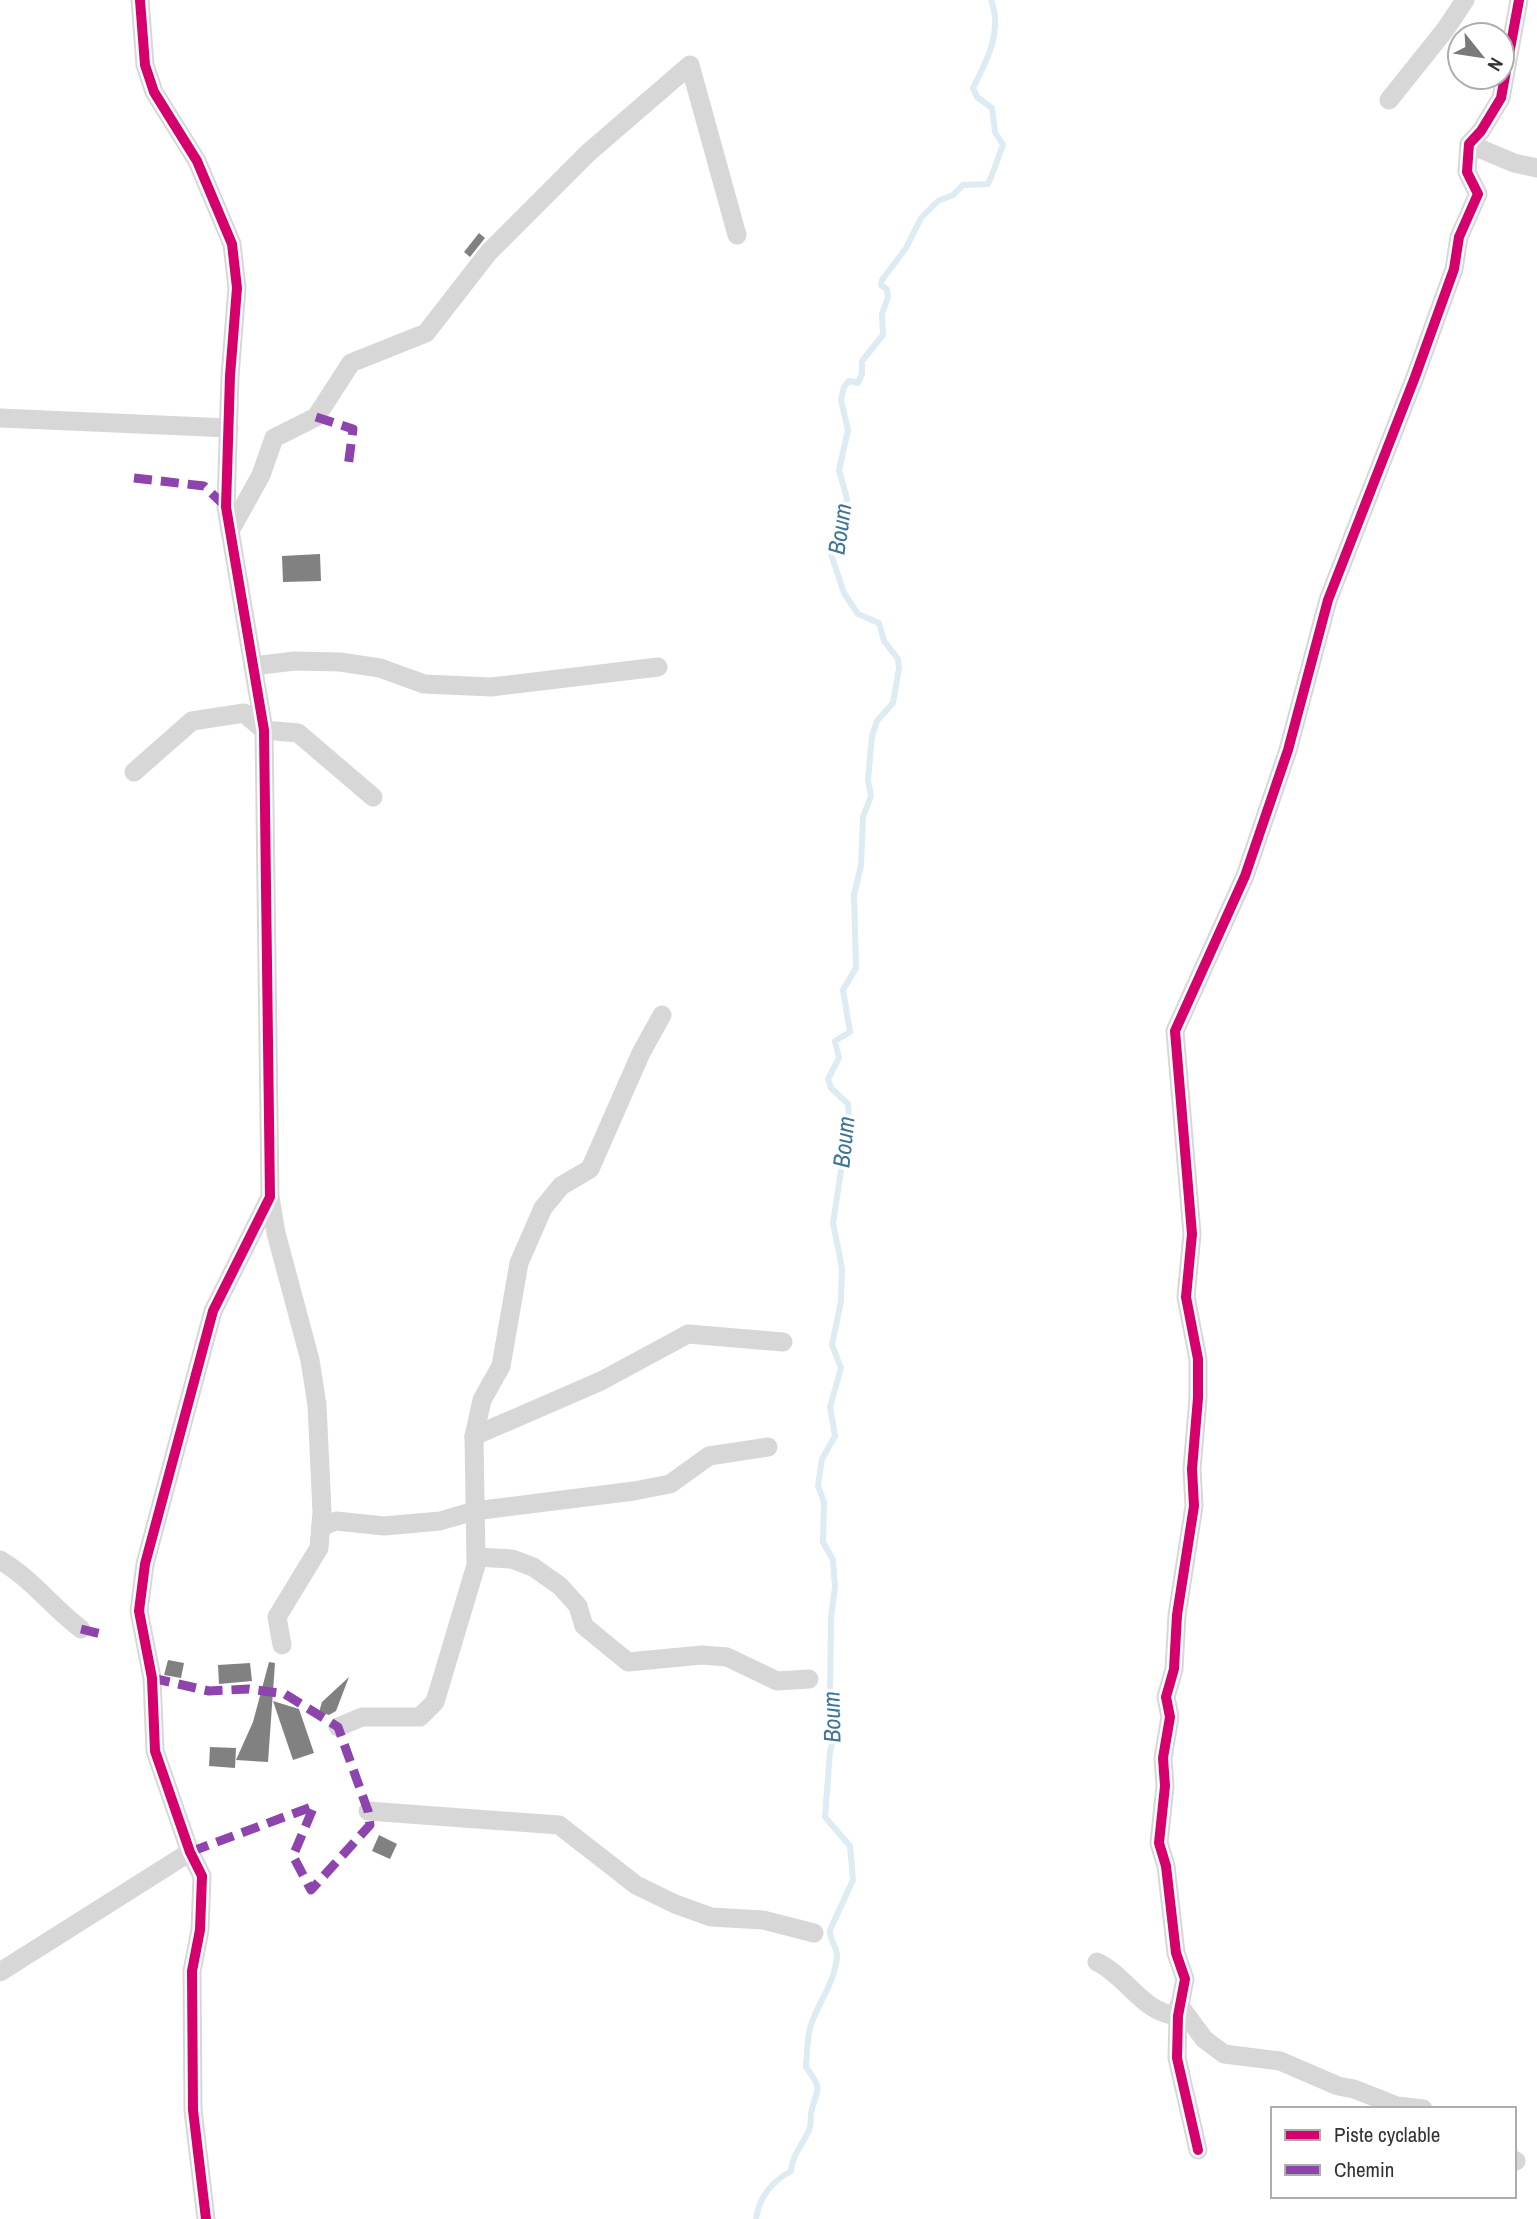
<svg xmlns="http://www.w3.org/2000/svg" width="1537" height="2219" font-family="'Archivo Narrow',sans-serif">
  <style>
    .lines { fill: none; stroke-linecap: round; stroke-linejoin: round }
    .stream { stroke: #ddebf3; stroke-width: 6 }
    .building { fill: #818181 }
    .street { stroke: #d7d7d7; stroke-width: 19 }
    .quiet { stroke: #8e44ad; stroke-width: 9; stroke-dasharray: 18 9; stroke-linecap: butt }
    .cycleway-casing { stroke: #fff; stroke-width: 15 }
    .cycleway { stroke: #d6006c; stroke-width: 10 }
    .labels { text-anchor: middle; stroke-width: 7; stroke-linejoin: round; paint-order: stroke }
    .water-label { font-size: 24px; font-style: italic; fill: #3f7597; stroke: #fff }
  </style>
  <rect width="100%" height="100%" fill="#fff"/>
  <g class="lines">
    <!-- stream -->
    <path class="stream" d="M756 2219C759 2197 773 2181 791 2171 792 2155 803 2144 809 2130 812 2124 810 2119 811 2113 816 2088 825 2093 806 2067 807 2054 807 2040 810 2028 817 2003 835 1984 837 1956 837 1946 829 1940 830 1930L853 1880 850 1846 825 1817 830 1752 836 1728 830 1696 831 1618 835 1587 833 1560 823 1542 824 1502 818 1486 822 1459 835 1436 830 1407 841 1368 832 1345 841 1301 842 1268 833 1223 849 1118 848 1104 831 1088 828 1079 839 1058 835 1041 850 1032 843 990 856 968 854 895 861 865 863 817 871 796 868 780 872 736 877 721 893 703 899 668 898 659 884 641 879 623 858 614 844 593 831 554 847 499 839 470 848 430 841 400 844 387 849 381 858 383 862 374V361L883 335 882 314 888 297 887 289 881 285 882 280 906 248 921 218 938 201 953 195 963 185 988 184C994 172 998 157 1003 145L995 132 992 108 977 97 973 88C987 60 1003 31 991 0"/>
  </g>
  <!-- building -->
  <g class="building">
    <polygon points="479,233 485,238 470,257 464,252"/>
    <polygon points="320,554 321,581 283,582 282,556"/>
    <polygon points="168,1660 184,1663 181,1678 164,1675"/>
    <polygon points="269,1662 275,1663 268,1762 236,1760 253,1722"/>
    <polygon points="250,1663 252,1681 219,1684 218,1665"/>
    <polygon points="349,1677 336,1711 329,1715 319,1712 322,1702"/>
    <polygon points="273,1701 299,1709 314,1753 293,1760"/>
    <polygon points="210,1747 236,1748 235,1768 209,1766"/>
    <polygon points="379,1835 397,1844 390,1859 372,1851"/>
  </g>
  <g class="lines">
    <!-- street -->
    <g class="street">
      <polyline points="140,0 145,65 154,92 197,161 232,244 237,288 230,376 226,507 264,730 270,1197 213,1311 145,1564 139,1611 152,1678 155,1751 190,1852 202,1876 200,1930 192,1971 193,2110 206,2219"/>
      <polyline points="1389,100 1445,30 1465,0"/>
      <polyline points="1469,144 1514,163 1537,168"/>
      <polyline points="0,418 229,428"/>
      <polyline points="230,531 261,475 274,438 316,417 351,363 426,333 489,252 588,153 690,65 737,235"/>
      <polyline points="253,666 295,661 340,662 380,668 424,684 491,687 658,667"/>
      <polyline points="134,772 192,721 244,713 264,730 298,733 373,797"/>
      <polyline points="270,1197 276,1233 310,1360 317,1405 322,1512 319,1548 277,1617 282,1645"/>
      <polyline points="474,1436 601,1381 688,1334 783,1342"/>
      <polyline points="321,1527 336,1521 384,1526 440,1521 474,1511 634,1491 670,1484 709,1456 768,1447"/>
      <polyline points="476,1557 512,1559 533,1567 560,1586 578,1606 584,1626 628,1662 702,1655 727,1657 777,1681 809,1679"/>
      <path d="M0 1560C32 1579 52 1607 81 1629"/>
      <polyline points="338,1727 362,1717 420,1717 435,1702 476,1565 474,1436 482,1400 501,1366 519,1263 543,1208 561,1186 590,1169 641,1053 662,1015"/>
      <polyline points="368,1811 559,1825 636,1885 675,1904 711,1917 763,1920 814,1933"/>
      <path d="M1097 1962C1127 1976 1142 2013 1178 2016"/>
      <polyline points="0,1972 190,1852"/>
      <polyline points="1179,2005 1204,2039 1224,2054 1280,2061 1338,2086 1354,2089 1397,2106 1423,2109"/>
      <polyline points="1198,2150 1177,2058 1178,2016 1185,1979 1176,1953 1166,1866 1159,1843 1165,1786 1163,1758 1170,1717 1166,1697 1174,1669 1177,1615 1194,1506 1192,1469 1198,1398 1198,1359 1186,1297 1192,1234 1175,1031 1245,876 1288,750 1328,600 1415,377 1454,269 1459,237 1478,194 1467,172 1469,144 1481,131 1501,98 1519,0"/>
      <polyline points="1514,2160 1516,2161"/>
    </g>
    <!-- quiet -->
    <g class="quiet">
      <polyline points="316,417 353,429 348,467"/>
      <polyline points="134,478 204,486 226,507"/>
      <polyline points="81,1629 101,1634"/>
      <polyline points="152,1678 209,1691 249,1689 285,1694 338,1727 368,1811 370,1825 311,1890 293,1856 314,1806 190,1852"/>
    </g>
    <defs>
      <g id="cycleway">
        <polyline points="140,0 145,65 154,92 197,161 232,244 237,288 230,376 226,507 264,730 270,1197 213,1311 145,1564 139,1611 152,1678 155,1751 190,1852 202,1876 200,1930 192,1971 193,2110 206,2219"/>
        <polyline points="1198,2150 1177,2058 1178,2016 1185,1979 1176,1953 1166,1866 1159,1843 1165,1786 1163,1758 1170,1717 1166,1697 1174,1669 1177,1615 1194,1506 1192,1469 1198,1398 1198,1359 1186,1297 1192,1234 1175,1031 1245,876 1288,750 1328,600 1415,377 1454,269 1459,237 1478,194 1467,172 1469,144 1481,131 1501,98 1519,0"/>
      </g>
    </defs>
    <!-- cycleway casing -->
    <use href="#cycleway" class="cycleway-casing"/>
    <!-- cycleway -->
    <use href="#cycleway" class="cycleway"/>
  </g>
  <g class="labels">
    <!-- water labels -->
    <g class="water-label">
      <text transform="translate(840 529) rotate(-82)" y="8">Boum</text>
      <text transform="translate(844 1142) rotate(-84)" y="8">Boum</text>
      <text transform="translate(832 1717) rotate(-91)" y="8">Boum</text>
    </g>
  </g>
  <!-- legend -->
  <rect x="1271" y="2107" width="245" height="91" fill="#ffffff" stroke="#adadad" stroke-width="2"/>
  <rect x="1285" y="2130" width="35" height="10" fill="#d6006c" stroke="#adadad" stroke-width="2"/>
  <text x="1334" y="2142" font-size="21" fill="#333333">Piste cyclable</text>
  <rect x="1285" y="2165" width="35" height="10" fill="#8e44ad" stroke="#adadad" stroke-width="2"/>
  <text x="1334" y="2177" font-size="21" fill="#333333">Chemin</text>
  <!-- north arrow -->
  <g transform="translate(1481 56) rotate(120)"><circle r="33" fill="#ffffff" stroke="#adadad" stroke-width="2"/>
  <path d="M0-5L12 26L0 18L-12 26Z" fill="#7a7a7a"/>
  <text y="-10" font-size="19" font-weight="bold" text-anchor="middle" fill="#333333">N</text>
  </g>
</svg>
